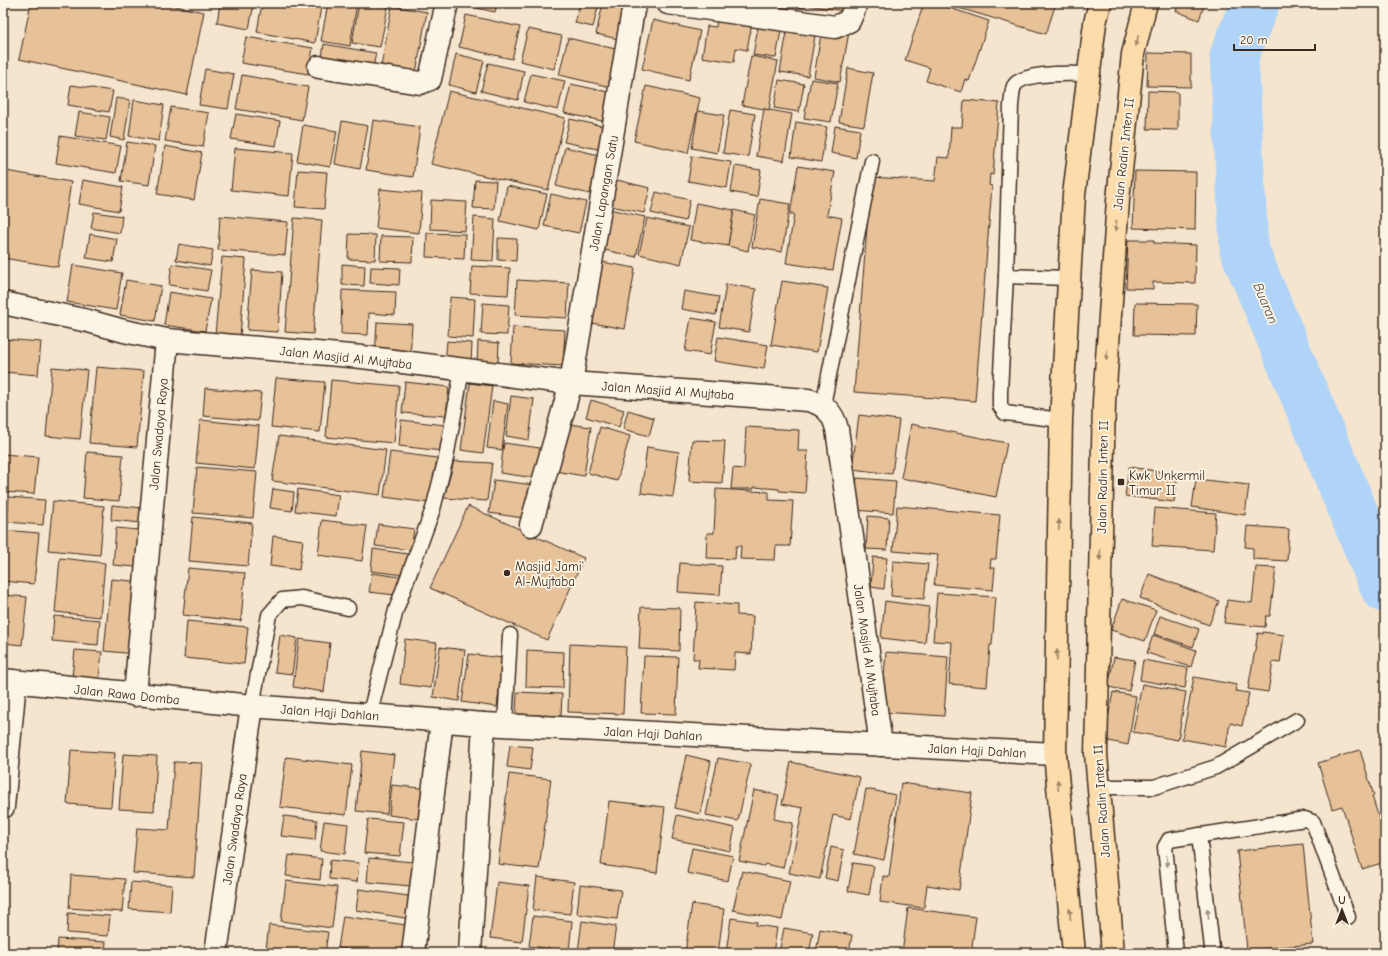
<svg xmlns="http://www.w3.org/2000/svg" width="1388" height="956" font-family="'Comic Neue',sans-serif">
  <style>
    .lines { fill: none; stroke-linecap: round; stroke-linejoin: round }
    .river { stroke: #b0d4f8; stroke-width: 49 }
    .building { fill: #e7c198; stroke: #3b2a1e }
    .service-casing { stroke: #3b2a1e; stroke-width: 17 }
    .minor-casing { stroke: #3b2a1e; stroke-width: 25 }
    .tertiary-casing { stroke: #3b2a1e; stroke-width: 25 }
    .primary-casing { stroke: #3b2a1e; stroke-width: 25 }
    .service { stroke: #fcf5e5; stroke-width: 14 }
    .minor { stroke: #fcf5e5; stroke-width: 22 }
    .tertiary { stroke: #fcf5e5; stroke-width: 22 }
    .primary { stroke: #fddcac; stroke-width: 22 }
    .oneway { fill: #9c8365 }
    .oneway2 { fill: #9c9082 }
    .poi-dot { fill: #3b2a1e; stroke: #fcf5e5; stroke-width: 1.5 }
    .labels { text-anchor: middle; stroke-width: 3.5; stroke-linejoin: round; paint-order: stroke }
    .street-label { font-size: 13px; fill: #3b2a1e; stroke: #fcf5e5 }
    .poi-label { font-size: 13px; fill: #3b2a1e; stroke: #fcf5e5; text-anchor: start }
    .water-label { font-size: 14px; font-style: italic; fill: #585454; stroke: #fcf5e5 }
  </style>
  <rect width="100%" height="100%" fill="#f6e5ce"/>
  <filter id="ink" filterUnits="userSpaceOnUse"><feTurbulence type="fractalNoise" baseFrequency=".025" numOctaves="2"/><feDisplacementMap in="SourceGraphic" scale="8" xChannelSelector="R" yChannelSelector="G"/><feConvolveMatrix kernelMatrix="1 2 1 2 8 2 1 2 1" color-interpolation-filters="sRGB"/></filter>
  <g filter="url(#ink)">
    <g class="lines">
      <!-- river -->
      <polyline class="river" points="1255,3 1234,56 1244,249 1385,588"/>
    </g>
    <!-- building -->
    <g class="building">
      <polygon points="31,3 160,3 204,12 187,95 19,59"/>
      <polygon points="220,3 254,3 249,29 217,23"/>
      <polygon points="262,3 298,3 321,7 315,43 257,32"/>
      <polygon points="328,3 357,3 350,46 321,41"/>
      <polygon points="359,3 388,7 380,47 352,43"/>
      <polygon points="417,3 446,3 444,9"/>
      <polygon points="468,3 497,3 495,12 467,6"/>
      <polygon points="580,3 599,3 593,27 575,23"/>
      <polygon points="603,3 626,3 618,39 596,34"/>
      <polygon points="772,3 805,3 804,8"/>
      <polygon points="808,3 850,3 849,12 807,5"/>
      <polygon points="924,3 935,3 989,21 969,81 965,79 961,92 926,81 930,68 905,60"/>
      <polygon points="950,3 1056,3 1046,34 949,5"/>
      <polygon points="1179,3 1205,3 1199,20 1176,11"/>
      <polygon points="392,6 427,12 415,78 380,72"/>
      <polygon points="466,15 520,27 512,59 459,47"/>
      <polygon points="717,16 752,22 747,50 736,48 734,62 702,57 707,26 716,27"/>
      <polygon points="653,20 700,31 689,80 642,69"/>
      <polygon points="759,21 782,25 776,58 753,55"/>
      <polygon points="788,25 816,30 808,76 780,72"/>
      <polygon points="822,28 849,32 840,82 814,77"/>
      <polygon points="528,29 562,36 554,69 520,61"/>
      <polygon points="246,37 313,48 308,74 241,63"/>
      <polygon points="568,38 620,50 611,87 559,75"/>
      <polygon points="324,44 376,53 372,72 321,63"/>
      <polygon points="1148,53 1191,54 1191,87 1147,86"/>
      <polygon points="456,54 484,61 476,92 449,85"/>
      <polygon points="751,56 778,61 769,110 742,105"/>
      <polygon points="488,63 524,71 518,100 481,91"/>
      <polygon points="848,68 873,73 864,126 839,122"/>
      <polygon points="205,69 234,74 228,109 199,105"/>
      <polygon points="531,74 565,81 558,110 524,102"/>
      <polygon points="242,75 308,87 302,120 236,109"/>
      <polygon points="811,79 838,83 831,122 804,118"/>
      <polygon points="779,80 804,84 799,112 774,108"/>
      <polygon points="571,84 613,93 607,122 564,113"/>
      <polygon points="71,85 113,91 109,112 68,105"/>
      <polygon points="646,86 700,98 688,153 634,141"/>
      <polygon points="449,91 565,118 548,190 431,164"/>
      <polygon points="1148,91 1178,92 1178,130 1147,129"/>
      <polygon points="116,98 130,100 124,140 110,137"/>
      <polygon points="134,100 164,105 159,141 129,136"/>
      <polygon points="964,100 999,103 993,175 990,174 989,185 992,186 975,401 854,392 871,177 935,181 938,157 949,158 951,127 962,127"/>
      <polygon points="171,107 209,113 203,147 165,141"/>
      <polygon points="764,109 792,114 784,161 756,156"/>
      <polygon points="730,110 755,114 748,157 723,153"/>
      <polygon points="698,111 724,115 717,153 692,148"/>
      <polygon points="79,112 110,117 106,140 75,136"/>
      <polygon points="236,114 280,121 276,146 231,139"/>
      <polygon points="570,119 607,127 602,150 564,142"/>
      <polygon points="373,120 420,127 413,177 366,170"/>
      <polygon points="342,121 368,126 360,169 335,164"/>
      <polygon points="796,122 827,127 821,162 791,157"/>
      <polygon points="303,125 337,131 330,167 297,161"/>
      <polygon points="835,126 860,130 856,158 831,153"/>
      <polygon points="60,136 121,146 116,173 56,163"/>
      <polygon points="127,142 155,146 149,185 121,181"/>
      <polygon points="165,146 202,153 194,200 157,194"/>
      <polygon points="565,147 599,155 590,194 556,186"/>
      <polygon points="235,148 293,153 289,196 231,190"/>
      <polygon points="692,156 731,162 727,188 688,181"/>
      <polygon points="735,166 761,170 757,197 731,192"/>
      <polygon points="798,166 835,172 827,215 842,218 833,270 786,263 794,214 790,214"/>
      <polygon points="298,170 327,172 324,209 295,207"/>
      <polygon points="6,171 71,182 58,267 3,258 3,189"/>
      <polygon points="1135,171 1196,172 1195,230 1133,228"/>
      <polygon points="83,180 123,187 119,211 79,204"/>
      <polygon points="475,180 496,181 494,209 473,208"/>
      <polygon points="617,180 650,188 644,213 611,206"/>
      <polygon points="507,186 547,194 539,230 500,221"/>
      <polygon points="380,189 422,193 419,233 376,228"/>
      <polygon points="656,192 690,200 685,221 651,213"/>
      <polygon points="551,194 586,202 579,233 544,226"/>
      <polygon points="760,199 790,204 782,252 752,247"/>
      <polygon points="431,200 467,202 465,231 430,229"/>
      <polygon points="696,203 734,210 728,246 690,240"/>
      <polygon points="609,209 645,217 636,257 600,249"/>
      <polygon points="734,210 755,215 748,251 728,246"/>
      <polygon points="94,212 122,216 120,233 91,228"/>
      <polygon points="220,216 288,222 285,255 218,250"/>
      <polygon points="474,217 495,219 493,261 471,260"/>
      <polygon points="294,218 322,220 313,334 285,332"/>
      <polygon points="647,218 689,227 681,264 639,254"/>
      <polygon points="427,233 465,234 464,259 426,257"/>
      <polygon points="90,234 117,239 113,262 86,258"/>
      <polygon points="349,234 376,235 375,260 348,259"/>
      <polygon points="381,236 413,237 412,262 380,261"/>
      <polygon points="498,238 517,239 516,261 498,260"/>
      <polygon points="1128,240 1154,240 1154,243 1196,245 1195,283 1153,282 1153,289 1126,288"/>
      <polygon points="179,244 213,250 210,266 176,260"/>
      <polygon points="222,257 246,259 240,337 215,335"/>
      <polygon points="596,261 635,268 625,329 586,322"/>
      <polygon points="172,264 211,270 207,291 169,285"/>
      <polygon points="342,264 365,266 364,286 342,285"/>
      <polygon points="73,265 122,273 116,310 67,302"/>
      <polygon points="472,266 510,268 508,295 470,293"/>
      <polygon points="371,267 400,268 399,285 370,283"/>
      <polygon points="252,270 282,272 278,332 247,330"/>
      <polygon points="126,280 161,286 155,321 120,315"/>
      <polygon points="517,280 569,283 567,318 515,315"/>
      <polygon points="782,281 828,288 817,352 771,345"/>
      <polygon points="726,284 756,289 749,332 719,327"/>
      <polygon points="342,290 396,292 395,315 369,313 368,335 341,334"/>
      <polygon points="684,291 719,297 716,315 681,309"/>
      <polygon points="169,292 211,299 205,331 164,325"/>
      <polygon points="450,297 475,299 473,338 448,336"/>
      <polygon points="483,303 509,305 507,335 481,334"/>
      <polygon points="1135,303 1197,304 1196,336 1134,335"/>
      <polygon points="691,318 716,322 710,355 685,351"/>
      <polygon points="377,322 412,324 410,358 375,357"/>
      <polygon points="513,327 565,330 563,366 511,363"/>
      <polygon points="718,337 768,345 764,369 714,361"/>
      <polygon points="3,339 41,342 38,375 3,372"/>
      <polygon points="447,341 472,343 471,365 445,364"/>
      <polygon points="478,341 499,343 498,365 477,364"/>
      <polygon points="52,367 87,370 80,439 46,436"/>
      <polygon points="96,367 144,371 137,447 89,443"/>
      <polygon points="276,378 325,382 320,432 271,427"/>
      <polygon points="331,380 399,386 394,443 326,437"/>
      <polygon points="405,382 449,387 446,416 402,413"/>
      <polygon points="470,383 492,386 483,453 461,450"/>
      <polygon points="205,388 261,393 258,421 203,416"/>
      <polygon points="511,396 534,399 529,440 506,436"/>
      <polygon points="591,400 624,410 619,427 586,417"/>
      <polygon points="493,401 508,404 502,450 487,448"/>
      <polygon points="628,410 654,418 649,436 623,429"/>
      <polygon points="859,415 899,420 892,474 852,469"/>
      <polygon points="200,420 259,426 255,469 196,463"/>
      <polygon points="401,420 445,425 442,451 399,446"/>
      <polygon points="561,423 591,427 584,476 555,471"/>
      <polygon points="911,424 1007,443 996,497 901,478"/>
      <polygon points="600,427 630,436 617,481 588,473"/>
      <polygon points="746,427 799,430 798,451 808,451 805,493 779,491 779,489 754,487 754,489 731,489 733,468 744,469"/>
      <polygon points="279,436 386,450 380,495 272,481"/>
      <polygon points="692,440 725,441 722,483 689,481"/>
      <polygon points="504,443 547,449 542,479 500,473"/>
      <polygon points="647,447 679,452 673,497 641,493"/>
      <polygon points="87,452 123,455 119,501 83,498"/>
      <polygon points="390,452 437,458 430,503 384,497"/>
      <polygon points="3,454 38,457 34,494 3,492"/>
      <polygon points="454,461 492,463 487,501 444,498"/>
      <polygon points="197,467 257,472 253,518 193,513"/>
      <polygon points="1129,467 1178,474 1174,502 1125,496"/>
      <polygon points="857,478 896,481 893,513 854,510"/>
      <polygon points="1196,479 1249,485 1245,515 1192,507"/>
      <polygon points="494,480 534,485 530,519 489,513"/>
      <polygon points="273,489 294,492 292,511 270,508"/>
      <polygon points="298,489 339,495 336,516 295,511"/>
      <polygon points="716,489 769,492 769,500 793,501 790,546 776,546 775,560 740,559 741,546 736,546 735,559 706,558 707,533 714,533"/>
      <polygon points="9,497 45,500 43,525 7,522"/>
      <polygon points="53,501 104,506 100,555 48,550"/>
      <polygon points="112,505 143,508 141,523 111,520"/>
      <polygon points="468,506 584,558 547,640 430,588"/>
      <polygon points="897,506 1000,515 996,559 991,559 990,568 995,568 993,590 934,585 938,555 893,551"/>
      <polygon points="1155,508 1216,513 1213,550 1152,546"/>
      <polygon points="868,516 889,518 887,550 866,549"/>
      <polygon points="193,517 252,523 248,566 189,561"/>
      <polygon points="322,520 367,526 362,561 318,555"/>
      <polygon points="378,524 414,529 411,550 375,546"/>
      <polygon points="1247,526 1289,529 1287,561 1253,559 1253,548 1245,547"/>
      <polygon points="116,528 139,530 136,567 113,565"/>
      <polygon points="3,530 39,533 34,584 3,581"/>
      <polygon points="273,536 303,540 299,570 270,566"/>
      <polygon points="373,549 408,554 404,575 371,571"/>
      <polygon points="873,557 887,558 884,589 871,587"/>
      <polygon points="60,558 105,563 100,617 55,612"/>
      <polygon points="893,561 928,564 924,599 891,596"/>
      <polygon points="680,563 722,566 720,595 678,592"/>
      <polygon points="1256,567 1276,568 1270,616 1266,616 1265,627 1224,623 1227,600 1252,603"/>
      <polygon points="188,568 245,573 241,621 183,615"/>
      <polygon points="372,573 400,577 395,595 369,592"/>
      <polygon points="1149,574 1219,601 1209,625 1140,598"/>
      <polygon points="111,579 143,582 136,654 104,651"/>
      <polygon points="937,593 996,597 992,645 990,645 987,687 949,684 952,642 933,641"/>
      <polygon points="3,595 27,597 22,645 3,643"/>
      <polygon points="1122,599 1156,610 1145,641 1111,630"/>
      <polygon points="885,601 929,607 925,643 881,638"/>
      <polygon points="696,602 737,605 737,615 753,616 751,654 735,653 734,670 698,668 699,659 693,659"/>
      <polygon points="641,607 680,608 679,651 639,649"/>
      <polygon points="54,616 100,620 98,645 52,641"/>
      <polygon points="1160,616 1199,629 1193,647 1154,634"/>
      <polygon points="187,621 248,627 244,664 184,658"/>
      <polygon points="1263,632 1284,635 1280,663 1273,662 1268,692 1248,689 1258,633 1263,634"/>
      <polygon points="280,635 297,638 292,674 275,672"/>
      <polygon points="1153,635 1196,650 1191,667 1147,653"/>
      <polygon points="299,639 330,643 324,692 293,687"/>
      <polygon points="405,639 437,643 431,688 400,684"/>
      <polygon points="570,644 626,647 623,714 568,712"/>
      <polygon points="440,647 465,650 459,701 433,697"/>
      <polygon points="75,650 102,652 99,679 72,677"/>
      <polygon points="527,650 564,652 563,688 526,687"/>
      <polygon points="886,652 948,657 944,716 881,712"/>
      <polygon points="469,654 503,658 497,707 462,702"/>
      <polygon points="644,656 678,657 676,714 641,713"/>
      <polygon points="1114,657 1135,660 1129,691 1108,687"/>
      <polygon points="1143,660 1188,668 1185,688 1140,680"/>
      <polygon points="1194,677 1237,685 1236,691 1249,693 1242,726 1230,723 1226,747 1182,739"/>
      <polygon points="1142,684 1186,692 1178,740 1133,732"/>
      <polygon points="517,692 562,694 561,716 516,714"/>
      <polygon points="1113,692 1136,696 1128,745 1104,740"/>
      <polygon points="510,745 533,747 530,770 507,767"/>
      <polygon points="71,750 115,753 111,807 67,804"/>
      <polygon points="1360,750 1374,796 1372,796 1385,838 1385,862 1362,869 1342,806 1332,809 1318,763"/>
      <polygon points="362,751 394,755 387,814 356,811"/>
      <polygon points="123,754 157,756 154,811 119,809"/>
      <polygon points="686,755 711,761 700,814 675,808"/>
      <polygon points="286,757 352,765 346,815 280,807"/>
      <polygon points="718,758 751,764 738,821 706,815"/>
      <polygon points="174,762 202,763 194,877 133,873 137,828 169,830"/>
      <polygon points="791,762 860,777 851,819 833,815 820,879 789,873 803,808 782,804"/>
      <polygon points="509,774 551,779 539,869 498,864"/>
      <polygon points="901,783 972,793 959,890 927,885 924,908 880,902 883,876 889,877"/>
      <polygon points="392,785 429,789 426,820 389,815"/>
      <polygon points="866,789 896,795 884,860 854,854"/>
      <polygon points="754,790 779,795 774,819 793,823 783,868 765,864 764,866 739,861"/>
      <polygon points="609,801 665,807 657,873 601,865"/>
      <polygon points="677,815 735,828 730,851 672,839"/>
      <polygon points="284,816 317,820 315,840 281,836"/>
      <polygon points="368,819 404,822 400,856 364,853"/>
      <polygon points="324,821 348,824 345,854 320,851"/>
      <polygon points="1303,844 1313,944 1247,950 1237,851"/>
      <polygon points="831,847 844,850 838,881 825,878"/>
      <polygon points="692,848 733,856 728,881 687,873"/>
      <polygon points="289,855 322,859 320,880 286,876"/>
      <polygon points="369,858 413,862 411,886 367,882"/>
      <polygon points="330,860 359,863 357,882 329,879"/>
      <polygon points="853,863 874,866 869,895 848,891"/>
      <polygon points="742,871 790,881 782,920 733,910"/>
      <polygon points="71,875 125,879 122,912 69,908"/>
      <polygon points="537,877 574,882 570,914 533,910"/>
      <polygon points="286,881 337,887 332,928 281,921"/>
      <polygon points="131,882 172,885 170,912 129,909"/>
      <polygon points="497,882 529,886 522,942 490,938"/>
      <polygon points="580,885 621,890 617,919 577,914"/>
      <polygon points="359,889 415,897 411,919 356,910"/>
      <polygon points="692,904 724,909 718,953 685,953"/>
      <polygon points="908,908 976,917 971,953 902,953"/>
      <polygon points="68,913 110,916 108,936 67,933"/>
      <polygon points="343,916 406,925 402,953 375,953 338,948"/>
      <polygon points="533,916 572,921 569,951 529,946"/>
      <polygon points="731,918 757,922 756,925 777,928 773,953 726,953"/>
      <polygon points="582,921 616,926 612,953 578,952"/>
      <polygon points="269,925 328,932 325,953 296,953 266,949"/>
      <polygon points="784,928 813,933 809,953 779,953"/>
      <polygon points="820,929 852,935 849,953 816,953"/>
      <polygon points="58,939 106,942 105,953 57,953"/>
      <polygon points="1343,949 1344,953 1287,953"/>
    </g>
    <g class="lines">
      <defs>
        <g id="service">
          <polyline points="1006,276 1000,392 1000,406 1005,413 1061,420"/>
          <path d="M1069 278 1006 276 1011 105C1012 99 1012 91 1014 86 1023 71 1073 74 1089 74"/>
          <polyline points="823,405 872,161"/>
          <polyline points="252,706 269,615 282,600 302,598 348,608"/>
          <polyline points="371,715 372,705 396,610 433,509 446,458 462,370"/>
          <polyline points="505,725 510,635"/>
          <polyline points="1098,787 1154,787 1216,767 1297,720"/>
          <polyline points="1199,835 1212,948 1211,953"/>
          <polyline points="1176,953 1165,847 1169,840 1305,819 1313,822 1348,917"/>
        </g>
        <g id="minor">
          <polyline points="668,3 835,27 849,21 853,12 856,3"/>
          <polyline points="319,67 420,83 430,79 447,3"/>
          <path d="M3 303 88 321 124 331 167 340 362 357 571 383 808 400C825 404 833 413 837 429L881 745"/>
          <polyline points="531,525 571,383 633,10 636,3"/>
          <polyline points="135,695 167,340"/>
          <polyline points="3,807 15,682"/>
          <polyline points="216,953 252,706"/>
          <polyline points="413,953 442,721"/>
          <polyline points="470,953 484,724"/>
        </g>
        <polyline id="tertiary" points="3,680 252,706 484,724 1055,754"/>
        <g id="primary">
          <polyline points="1074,953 1055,754 1061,420 1074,195 1095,23 1100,3"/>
          <polyline points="1113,953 1096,754 1104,402 1118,200 1133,54 1146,3"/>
        </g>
      </defs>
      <!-- service casing -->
      <use href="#service" class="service-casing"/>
      <!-- minor casing -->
      <use href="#minor" class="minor-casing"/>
      <!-- tertiary casing -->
      <use href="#tertiary" class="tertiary-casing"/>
      <!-- primary casing -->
      <use href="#primary" class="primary-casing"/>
      <!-- service -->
      <use href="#service" class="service"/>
      <!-- minor -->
      <use href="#minor" class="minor"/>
      <!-- tertiary -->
      <use href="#tertiary" class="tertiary"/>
      <!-- primary -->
      <use href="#primary" class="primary"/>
    </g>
    <!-- one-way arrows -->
    <defs><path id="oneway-solid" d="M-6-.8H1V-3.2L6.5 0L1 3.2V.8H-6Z"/></defs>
    <g class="oneway">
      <use href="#oneway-solid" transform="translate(1137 41) rotate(104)"/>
      <use href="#oneway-solid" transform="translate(1116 226) rotate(94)"/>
      <use href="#oneway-solid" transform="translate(1107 355) rotate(94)"/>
      <use href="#oneway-solid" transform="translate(1059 525) rotate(-89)"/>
      <use href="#oneway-solid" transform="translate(1100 555) rotate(91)"/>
      <use href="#oneway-solid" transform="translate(1057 655) rotate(-89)"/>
      <use href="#oneway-solid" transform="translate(1058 785) rotate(-95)"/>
      <use href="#oneway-solid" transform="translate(1070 914) rotate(-95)"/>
    </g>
    <g class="oneway2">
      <use href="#oneway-solid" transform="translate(1167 861) rotate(84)"/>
      <use href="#oneway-solid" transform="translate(1208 914) rotate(-97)"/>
    </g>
  </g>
  <!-- markers -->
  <g class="poi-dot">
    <rect x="1117" y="478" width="8" height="8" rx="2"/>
    <circle cx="507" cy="573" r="4"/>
  </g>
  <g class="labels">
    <!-- street labels -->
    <g class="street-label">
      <text transform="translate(1123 154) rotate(-84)" y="5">Jalan Radin Inten II</text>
      <text transform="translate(603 193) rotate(-80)" y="5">Jalan Lapangan Satu</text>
      <text transform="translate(346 357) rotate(6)" y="5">Jalan Masjid Al Mujtaba</text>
      <text transform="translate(668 390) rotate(4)" y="5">Jalan Masjid Al Mujtaba</text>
      <text transform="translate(158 434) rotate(-85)" y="5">Jalan Swadaya Raya</text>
      <text transform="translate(1102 477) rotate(-89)" y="5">Jalan Radin Inten II</text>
      <text transform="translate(868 650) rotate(82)" y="5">Jalan Masjid Al Mujtaba</text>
      <text transform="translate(127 694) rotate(6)" y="5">Jalan Rawa Domba</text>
      <text transform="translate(330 712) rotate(4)" y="5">Jalan Haji Dahlan</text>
      <text transform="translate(653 733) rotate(3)" y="5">Jalan Haji Dahlan</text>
      <text transform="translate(977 750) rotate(3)" y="5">Jalan Haji Dahlan</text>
      <text transform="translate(1101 801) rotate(-94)" y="5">Jalan Radin Inten II</text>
      <text transform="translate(234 829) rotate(-82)" y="5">Jalan Swadaya Raya</text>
    </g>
    <!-- poi labels -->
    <g class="poi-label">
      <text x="1129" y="480">Kwk Unkermil<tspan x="1129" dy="15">Timur II</tspan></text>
      <text x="515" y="571">Masjid Jami'<tspan x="515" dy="15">Al-Mujtaba</tspan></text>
    </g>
    <!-- water labels -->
    <g class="water-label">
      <text transform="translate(1266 303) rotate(67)" y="5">Buaran</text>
    </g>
  </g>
  <!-- margin -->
  <rect width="1388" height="956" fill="none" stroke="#fcf5e5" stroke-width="16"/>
  <rect x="8" y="8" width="1372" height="940" fill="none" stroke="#3b2a1e" stroke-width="1.5" filter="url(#ink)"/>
  <!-- north arrow -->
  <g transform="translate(1342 910)" stroke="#fcf5e5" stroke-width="3" paint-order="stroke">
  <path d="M0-3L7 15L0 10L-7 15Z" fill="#3b2a1e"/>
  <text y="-6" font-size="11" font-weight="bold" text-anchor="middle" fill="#3b2a1e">U</text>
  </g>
  <!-- scale -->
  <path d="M1234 44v6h81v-6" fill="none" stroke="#3b2a1e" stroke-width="2"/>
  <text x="1240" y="44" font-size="12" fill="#3b2a1e" stroke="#fcf5e5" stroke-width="3" paint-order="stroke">20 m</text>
</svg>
